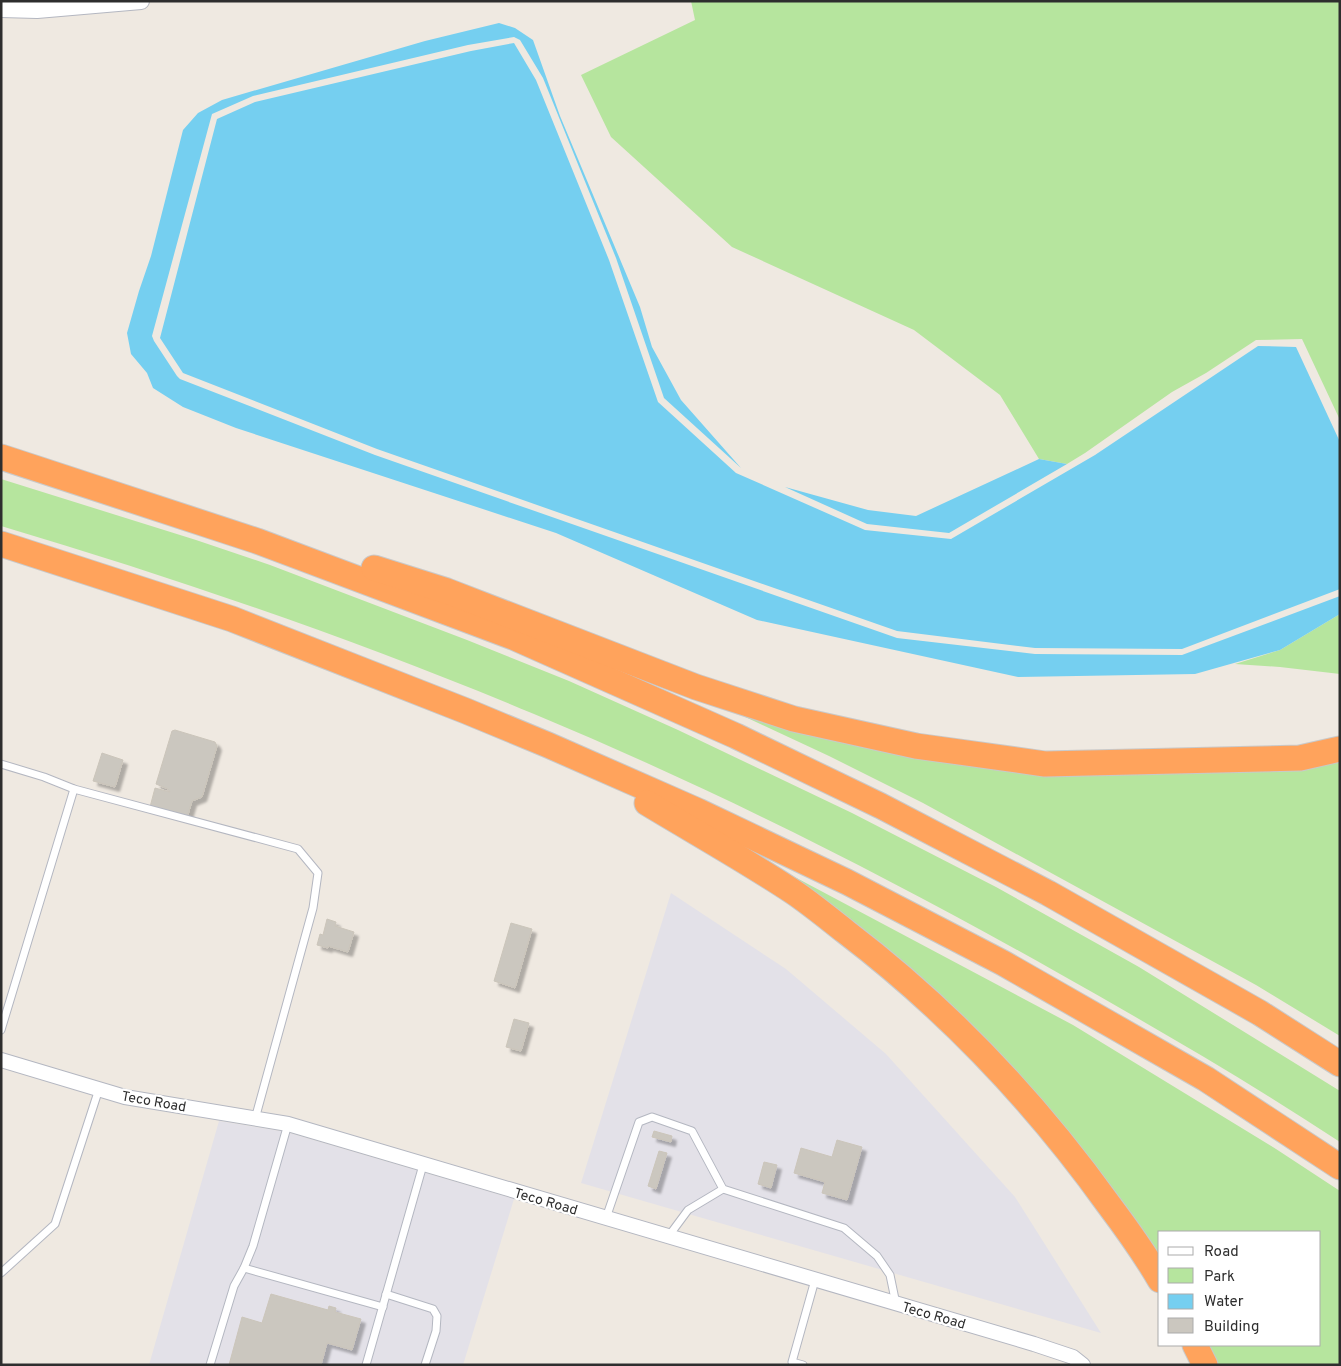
<svg xmlns="http://www.w3.org/2000/svg" width="1341" height="1366" font-family="Overpass,sans-serif">
  <style>
    .industrial { fill: #e3e1e8 }
    .green { fill: #b6e59e }
    .water { fill: #75cff0 }
    .building { fill: #cbc7bf; stroke: #cbc5ba; filter: url(#shadow) }
    .lines { fill: none; stroke-linecap: round; stroke-linejoin: round }
    .service-casing { stroke: #b4b7c1; stroke-width: 9 }
    .minor-casing { stroke: #b4b7c1; stroke-width: 16 }
    .tertiary-casing { stroke: #b4b7c1; stroke-width: 18 }
    .motorway-casing { stroke: #c9c9c9; stroke-width: 27 }
    .service { stroke: #fff; stroke-width: 7 }
    .minor { stroke: #fff; stroke-width: 14 }
    .tertiary { stroke: #fff; stroke-width: 16 }
    .motorway { stroke: #ffa35c; stroke-width: 25 }
    .labels { text-anchor: middle; stroke-width: 4.5; stroke-linejoin: round; paint-order: stroke }
    .street-label { font-size: 14px; fill: #2e2e2e; stroke: #fff }
  </style>
  <defs>
    <filter id="shadow"><feDropShadow dx="4.5" dy="4.5" stdDeviation="1" flood-color="#0004"/></filter>
  </defs>
  <rect width="100%" height="100%" fill="#efe9e1"/>
  <!-- industrial -->
  <g class="industrial">
    <polygon points="671,893 786,969 886,1054 1015,1197 1101,1333 581,1183"/>
    <polygon points="219,1121 286,1132 514,1199 463,1365 149,1365"/>
  </g>
  <!-- green -->
  <g class="green">
    <polygon points="691,1 1340,1 1340,420 1302,339 1256,340 1206,373 1172,392 1085,453 1067,464 1039,459 1000,395 914,330 732,247 611,137 581,75 695,20"/>
    <path d="M1 479 196 540 270 565 467 640 569 681 678 730 852 813 996 887 1139 967 1340 1091V1142C1249 1082 1154 1027 1060 974 889 877 714 789 534 714 360 641 182 580 1 526Z"/>
    <polygon points="1340,614 1340,674 1280,667 1235,664 1280,650"/>
    <polygon points="739,714 935,756 1340,755 1340,1036 1256,985 923,803 829,756"/>
    <polygon points="774,866 1073,1025 1276,1149 1340,1191 1340,1365 1213,1365 1203,1345 1320,1345 1320,1232 1160,1232 1160,1269 1110,1195"/>
  </g>
  <!-- water -->
  <g class="water">
    <polygon points="499,23 515,28 533,40 560,116 640,307 652,347 681,400 741,468 664,398 616,258 543,78 520,40 514,37 468,45 253,96 212,114 152,336 154,341 177,376 180,379 375,455 897,638 1035,654 1182,655 1340,596 1340,614 1280,650 1195,674 1018,677 757,620 556,533 236,428 183,407 153,388 147,373 131,354 127,333 139,291 151,256 183,130 198,113 222,100 425,41"/>
    <polygon points="514,43 536,80 609,260 658,402 736,473 865,530 951,539 1095,455 1258,346 1296,347 1340,442 1340,589 1182,649 1035,648 897,631 377,449 183,373 160,338 217,119 255,102 471,51"/>
    <polygon points="1039,459 1067,464 949,533 867,524 785,487 868,510 916,516"/>
  </g>
  <!-- building -->
  <g class="building">
    <polygon points="175,730 215,742 217,746 202,797 192,801 187,818 150,807 155,788 170,792 168,789 156,784 172,731"/>
    <polygon points="102,753 123,760 115,787 93,781"/>
    <polygon points="327,919 336,922 335,926 354,932 348,952 328,946 328,948 317,945 320,934 323,935"/>
    <polygon points="511,923 532,929 515,988 494,981"/>
    <polygon points="514,1019 529,1023 521,1051 506,1047"/>
    <polygon points="654,1131 672,1136 671,1142 652,1137"/>
    <polygon points="837,1140 862,1147 847,1200 822,1193 825,1182 794,1173 801,1148 832,1157"/>
    <polygon points="659,1151 667,1153 656,1189 648,1186"/>
    <polygon points="764,1162 777,1165 771,1188 758,1184"/>
    <polygon points="271,1294 328,1310 329,1306 336,1308 335,1312 361,1319 352,1350 327,1343 321,1365 229,1365 242,1317 262,1323"/>
  </g>
  <g class="lines">
    <defs>
      <g id="service">
        <polyline points="1,764 44,777 74,789 298,849 318,873 313,908 255,1119"/>
        <polyline points="1,1030 74,789"/>
        <polyline points="606,1218 639,1122 652,1117 692,1131 723,1189 844,1228 877,1256 890,1275 896,1304"/>
        <polyline points="668,1237 688,1210 723,1189"/>
        <polyline points="244,1268 383,1307"/>
        <polyline points="1,1273 55,1224 99,1089"/>
        <polyline points="386,1294 433,1309 437,1316 436,1331 425,1365"/>
        <polyline points="210,1365 234,1286 244,1268 253,1246 288,1124"/>
        <polyline points="366,1365 423,1165"/>
        <polyline points="803,1365 792,1362 815,1280"/>
      </g>
      <polyline id="minor" points="1,1060 125,1097 288,1124 1034,1344 1073,1357 1083,1365"/>
      <polyline id="tertiary" points="1,9 37,10 141,1"/>
      <g id="motorway">
        <polyline points="1,457 257,541 513,637 736,736 881,806 1048,893 1260,1013 1340,1064"/>
        <polyline points="1,544 232,619 466,711 548,745 698,811 847,882 1003,963 1206,1079 1340,1167"/>
        <polyline points="374,568 447,591 696,687 794,719 916,746 1045,764 1300,758 1340,749"/>
        <path d="M647 803C695 832 745 860 792 891 810 903 828 918 846 932 947 1009 1035 1102 1109 1205 1127 1229 1145 1254 1160 1280"/>
        <polyline points="1195,1345 1205,1365"/>
      </g>
    </defs>
    <!-- service casing -->
    <use href="#service" class="service-casing"/>
    <!-- minor casing -->
    <use href="#minor" class="minor-casing"/>
    <!-- tertiary casing -->
    <use href="#tertiary" class="tertiary-casing"/>
    <!-- motorway casing -->
    <use href="#motorway" class="motorway-casing"/>
    <!-- service -->
    <use href="#service" class="service"/>
    <!-- minor -->
    <use href="#minor" class="minor"/>
    <!-- tertiary -->
    <use href="#tertiary" class="tertiary"/>
    <!-- motorway -->
    <use href="#motorway" class="motorway"/>
  </g>
  <g class="labels">
    <!-- street labels -->
    <g class="street-label">
      <text transform="translate(154 1101) rotate(10)" y="5">Teco Road</text>
      <text transform="translate(546 1201) rotate(16)" y="5">Teco Road</text>
      <text transform="translate(934 1315) rotate(16)" y="5">Teco Road</text>
    </g>
  </g>
  <!-- border -->
  <rect width="1341" height="1366" fill="none" stroke="#2e2e2e" stroke-width="5"/>
  <!-- legend -->
  <rect x="1158" y="1231" width="162" height="115" fill="#ffffff" stroke="#ababab"/>
  <rect x="1168" y="1247" width="25" height="8" fill="#ffffff" stroke="#ababab"/>
  <text x="1204" y="1256" font-size="15" fill="#2e2e2e">Road</text>
  <rect x="1168" y="1268" width="25" height="15" fill="#b6e59e" stroke="#ababab"/>
  <text x="1204" y="1281" font-size="15" fill="#2e2e2e">Park</text>
  <rect x="1168" y="1294" width="25" height="15" fill="#75cff0" stroke="#ababab"/>
  <text x="1204" y="1306" font-size="15" fill="#2e2e2e">Water</text>
  <rect x="1168" y="1318" width="25" height="15" fill="#cbc7bf" stroke="#ababab"/>
  <text x="1204" y="1331" font-size="15" fill="#2e2e2e">Building</text>
</svg>
